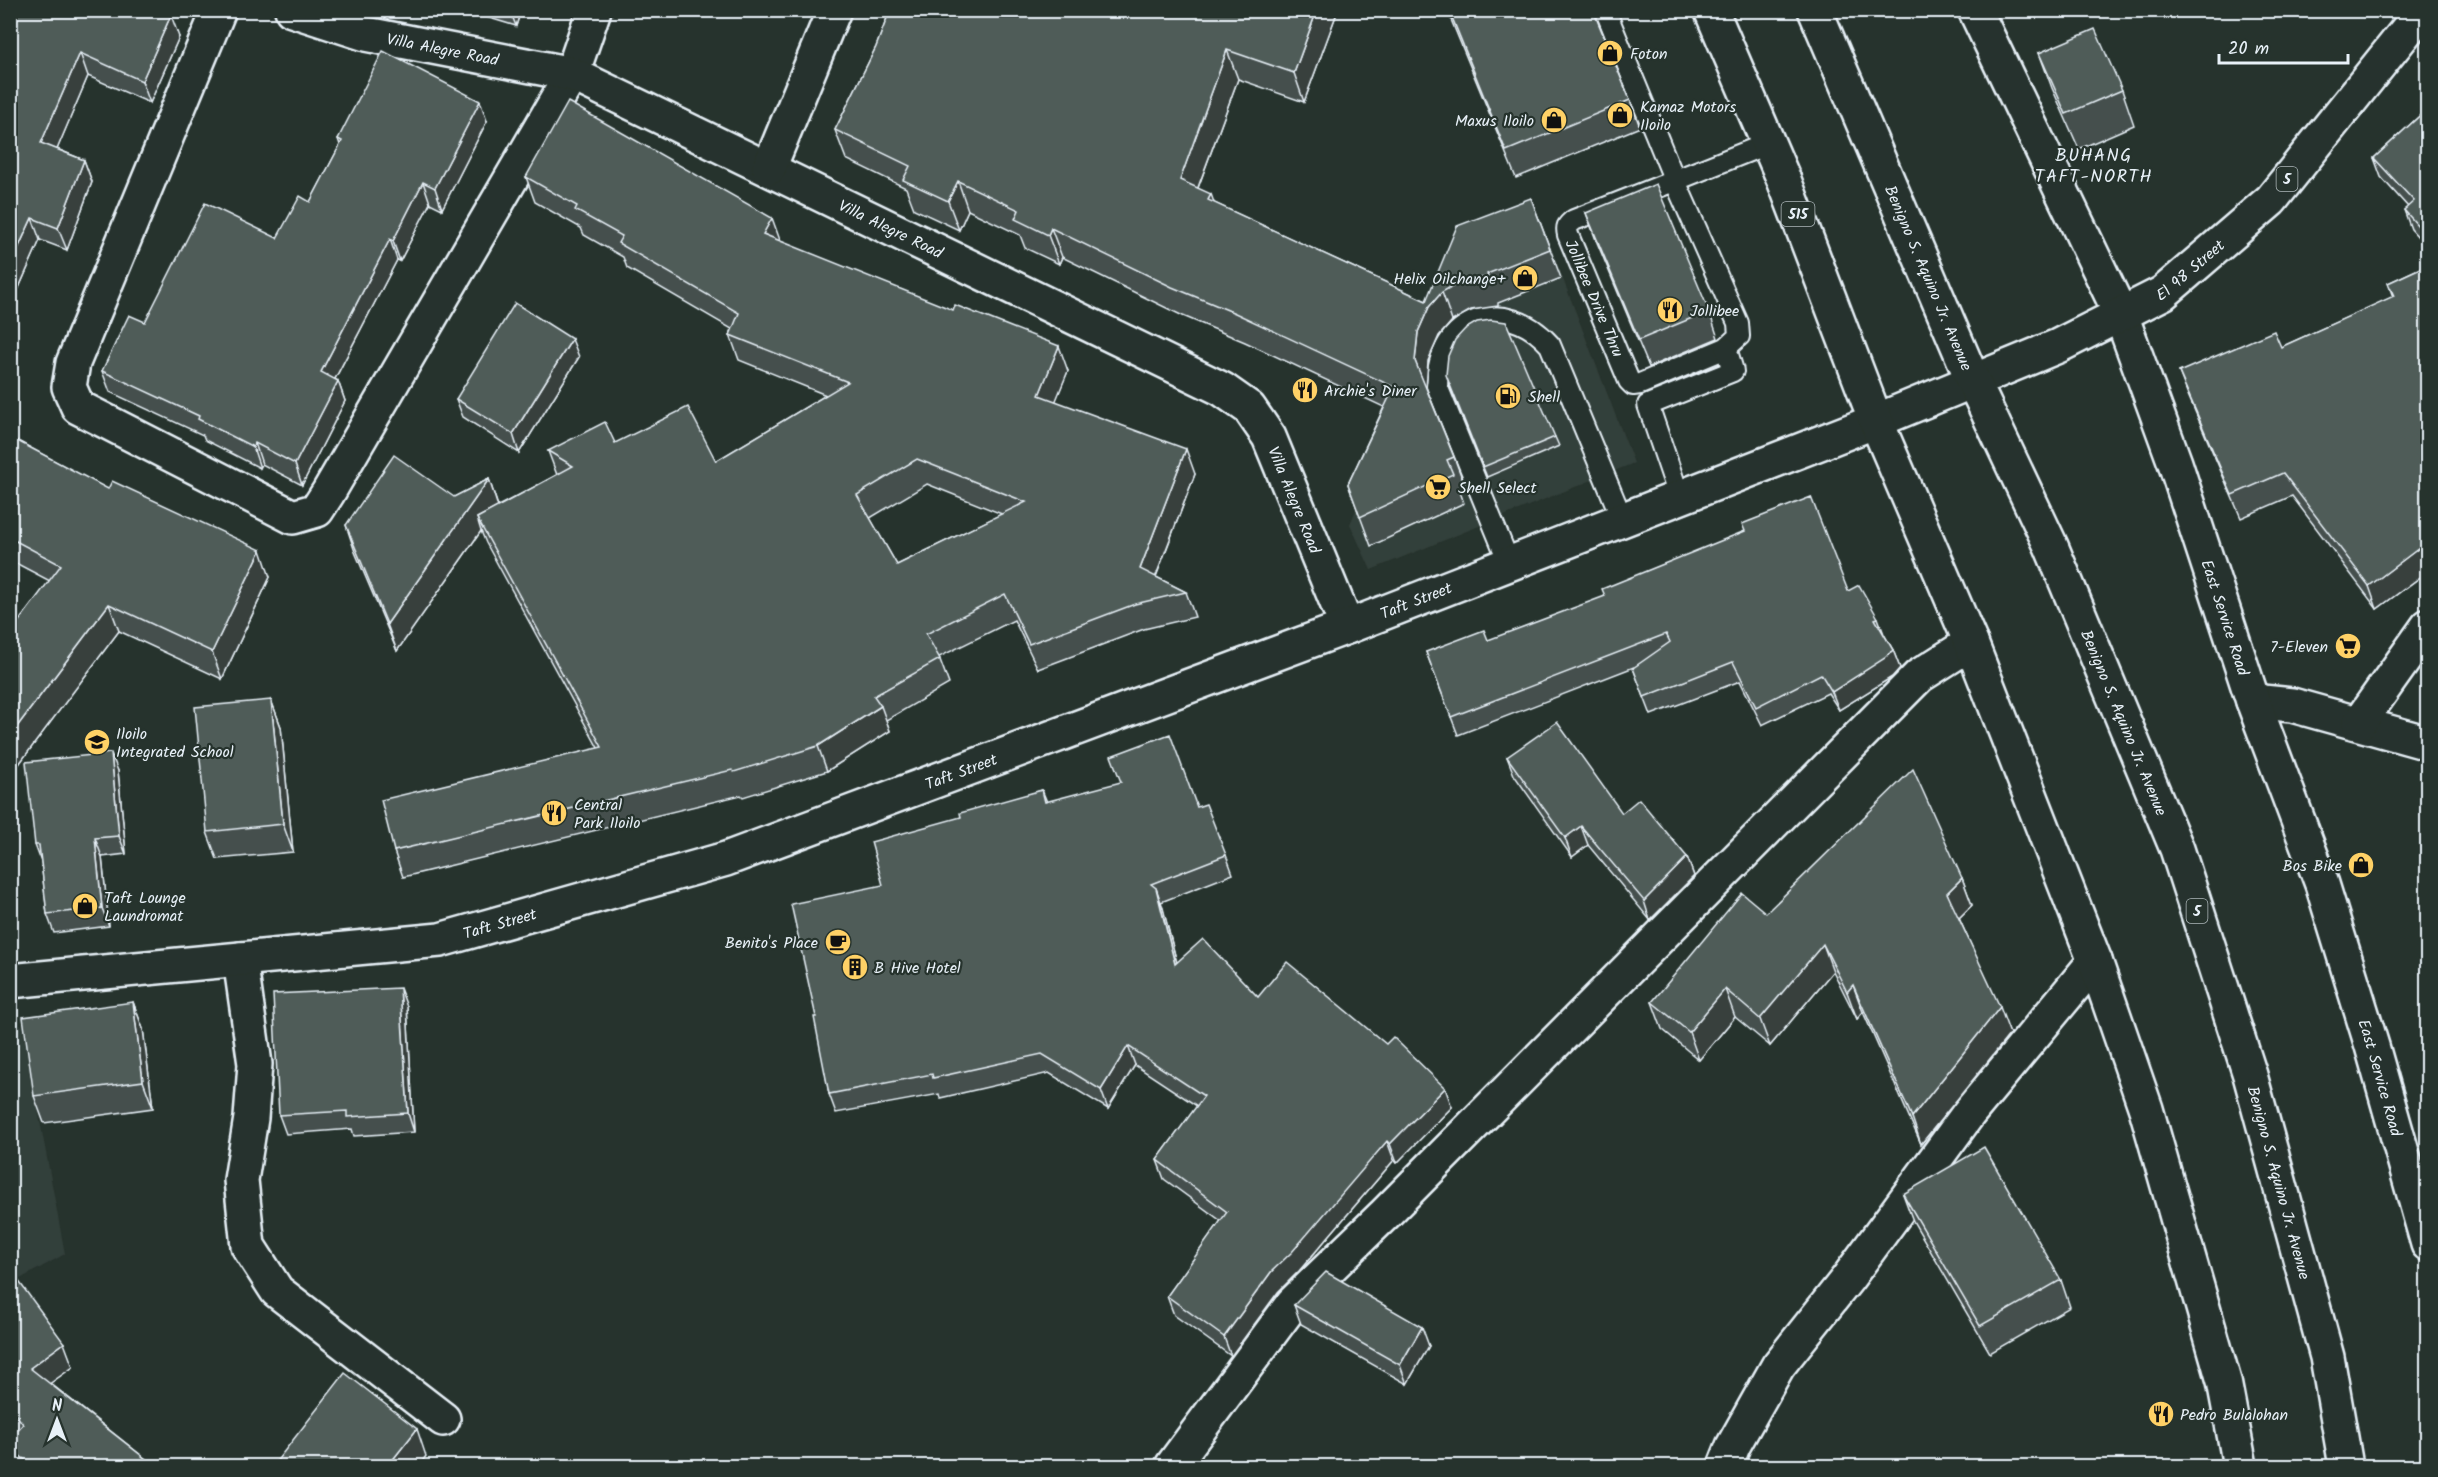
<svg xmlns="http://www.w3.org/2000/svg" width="2438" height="1477" font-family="Kalam,sans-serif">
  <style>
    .built { fill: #333f3a }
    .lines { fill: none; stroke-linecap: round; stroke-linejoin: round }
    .lane-casing { stroke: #e8f1f8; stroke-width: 24 }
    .street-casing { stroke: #e8f1f8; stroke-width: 38 }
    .secondary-casing { stroke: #e8f1f8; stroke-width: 38 }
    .primary-casing { stroke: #e8f1f8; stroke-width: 38 }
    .highway-casing { stroke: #e8f1f8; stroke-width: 38 }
    .lane { stroke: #26332d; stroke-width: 20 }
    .street { stroke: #26332d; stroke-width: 33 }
    .secondary { stroke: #26332d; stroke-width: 33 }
    .primary { stroke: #26332d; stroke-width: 33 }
    .highway { stroke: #26332d; stroke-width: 33 }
    .wall { fill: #454f4d; stroke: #e8f1f8; stroke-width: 1.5; fill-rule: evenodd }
    .shaded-wall { fill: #38403e; stroke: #e8f1f8; stroke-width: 1.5 }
    .building { fill: #505c59; stroke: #e8f1f8; stroke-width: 1.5; fill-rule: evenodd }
    .labels { text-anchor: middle; stroke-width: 4.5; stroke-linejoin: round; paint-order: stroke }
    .shield { fill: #26332d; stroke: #aeb8bb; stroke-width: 1.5 }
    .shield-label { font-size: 15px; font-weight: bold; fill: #e8f1f8 }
    .street-label { font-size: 16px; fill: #e8f1f8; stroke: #26332d }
    .poi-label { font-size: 16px; fill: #e8f1f8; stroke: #26332d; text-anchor: start }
    .neighbourhood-label { font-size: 18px; letter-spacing: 1.5px; fill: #e8f1f8; stroke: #26332d }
  </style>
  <rect width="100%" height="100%" fill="#26332d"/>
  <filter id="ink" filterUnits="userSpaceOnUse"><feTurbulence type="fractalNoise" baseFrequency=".0167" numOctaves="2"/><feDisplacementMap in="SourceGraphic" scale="12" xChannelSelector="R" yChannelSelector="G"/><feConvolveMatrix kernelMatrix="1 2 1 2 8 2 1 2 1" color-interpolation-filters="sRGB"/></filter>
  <g filter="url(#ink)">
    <!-- built -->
    <g class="built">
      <polygon points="1541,222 1634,463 1371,570 1350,524 1463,253"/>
      <polygon points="22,1025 65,1254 11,1284 10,1027"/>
    </g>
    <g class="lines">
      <defs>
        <g id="lane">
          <path d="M1605 10 1675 181 1738 323 1739 336 1726 348 1640 384 1633 385 1629 381 1568 235C1566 227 1567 225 1574 220 1639 195 1704 169 1769 143"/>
          <polyline points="1680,499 1648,405 1733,371 1726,348"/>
          <path d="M1510 565 1437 386C1437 317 1505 294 1550 345L1623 521"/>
        </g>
        <g id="street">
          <polyline points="219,10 73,363 69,387 78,407 293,517 317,510 328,493 572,74 594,10"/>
          <path id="s1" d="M292 10 366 34 572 74 1222 389 1249 408 1269 437 1347 627"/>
          <polyline points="769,168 834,10"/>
          <polyline points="2253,701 2292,705 2428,743"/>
          <polyline points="2359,723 2428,626"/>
          <polyline points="240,959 255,1064 251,1118 241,1180 248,1246 277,1291 443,1419"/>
          <polyline points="1172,1466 1293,1303 1385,1214 1919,676 1971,643"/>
          <polyline points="1725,1466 1733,1446 1778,1366 1848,1278 1969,1113 2095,961"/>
        </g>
        <g id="secondary">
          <path id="s2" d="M1975 10 2121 315 2175 463 2253 701 2322 884 2372 1046 2428 1244"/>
          <path id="s3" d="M10 981 440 940 726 859 1347 627 1876 421"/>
        </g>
        <g id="primary">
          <path id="s4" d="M1876 421 2058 346 2163 293 2271 200 2423 10"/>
        </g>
        <g id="highway">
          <polyline points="1711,10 1784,180 1876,421 1971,643 2095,961 2146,1109 2224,1381 2240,1466"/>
          <path id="s5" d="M1815 10 1973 381 2051 546 2177 849 2250 1075 2327 1357 2346 1466"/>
        </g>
      </defs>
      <!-- lane casing -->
      <use href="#lane" class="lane-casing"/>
      <!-- street casing -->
      <use href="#street" class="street-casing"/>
      <!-- secondary casing -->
      <use href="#secondary" class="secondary-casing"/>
      <!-- primary casing -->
      <use href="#primary" class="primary-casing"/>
      <!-- highway casing -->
      <use href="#highway" class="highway-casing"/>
      <!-- lane -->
      <use href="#lane" class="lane"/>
      <!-- street -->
      <use href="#street" class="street"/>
      <!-- secondary -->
      <use href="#secondary" class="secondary"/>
      <!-- primary -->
      <use href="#primary" class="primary"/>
      <!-- highway -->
      <use href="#highway" class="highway"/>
    </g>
    <!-- wall -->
    <g class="wall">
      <polygon points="10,10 179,37 150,103 88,76 57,149 84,160 92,182 67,250 40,240 10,308"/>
      <polygon points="463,10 521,10 516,26"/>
      <polygon points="890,10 1338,10 1304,102 1238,79 1198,188 1214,203 1426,301 1531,198 1561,278 1498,303 1498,306 1471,310 1452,321 1439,336 1428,361 1426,387 1454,457 1465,486 1459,489 1464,503 1371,546 1348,484 1384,407 1245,342 1183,316 1062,257 1059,264 1025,248 1020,235 968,210 959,230 914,209 906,188 846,159 835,130 876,47"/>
      <polygon points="1447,10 1594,10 1630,100 1640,127 1516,178"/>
      <polygon points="2039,53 2122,90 2134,125 2079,149 2052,88"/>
      <polygon points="2427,109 2427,247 2411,229 2404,210 2408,207 2381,177 2374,158"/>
      <polygon points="487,121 442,209 430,203 400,261 397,260 335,379 338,381 345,401 302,485 262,464 260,468 205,440 203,435 110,392 102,371 145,322 277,238 310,202 340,145 338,139"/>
      <path d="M526 177 780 241 1068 371 1055 401 1195 474 1156 577 1186 592 1195 617 1144 629 1038 669 1014 620 939 657 949 684 886 720 890 731 827 771 743 797 741 795 403 877 394 851 598 748 486 543 481 531 397 651 355 552 346 525 454 497 489 479 498 506 557 475 548 451 615 443 716 461 826 395 739 360 730 335 732 329 627 268 623 257 584 235 581 228 535 202ZM927 484 1002 514 897 565 870 518Z"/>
      <polygon points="1586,213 1709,311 1718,338 1649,367 1596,240"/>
      <polygon points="2427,265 2427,572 2377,609 2292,496 2241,518 2188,395 2179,372 2281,347 2393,297 2388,283"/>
      <polygon points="579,357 519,453 463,417 456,399"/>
      <polygon points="1449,384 1555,437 1559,446 1487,477"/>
      <polygon points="10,437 270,577 222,679 119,631 10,776 10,633 50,581 10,560"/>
      <polygon points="1848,591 1878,618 1884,634 1893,650 1900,668 1892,677 1839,710 1828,693 1762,725 1740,681 1651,715 1633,668 1634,667 1458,735 1426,652 1488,640"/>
      <polygon points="271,700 281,727 293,852 217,859 207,832"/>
      <polygon points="1507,757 1622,813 1687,857 1694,876 1650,920 1588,845 1572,857 1514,775"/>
      <polygon points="118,771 126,854 102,857 109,926 54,933 47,914 41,861 35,845"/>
      <polygon points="1042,790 1047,802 1197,807 1226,855 1233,874 1161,902 1177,963 1258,997 1452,1107 1397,1163 1394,1160 1299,1271 1278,1292 1231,1356 1174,1315 1167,1296 1221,1221 1164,1179 1157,1160 1197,1106 1135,1065 1108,1109 1049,1073 940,1098 939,1094 836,1113 829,1094 816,1017 883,885 961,817"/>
      <polygon points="1962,878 1972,905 1959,918 2010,1034 1921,1144 1863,1012 1857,1019 1833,971 1770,1046 1735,1017 1699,1060 1662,1029 1652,1002 1766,913"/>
      <polygon points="133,1002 143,1029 153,1108 44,1123 34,1096"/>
      <polygon points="407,1007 414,1132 354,1136 352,1129 286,1134 279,1115"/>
      <polygon points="1903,1194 2061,1280 2070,1307 1990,1353 1913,1221"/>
      <polygon points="10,1273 73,1367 50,1383 156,1467 14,1467 10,1457 10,1439 18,1430 10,1419"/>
      <polygon points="1294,1305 1429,1346 1407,1384 1301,1324"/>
    </g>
    <!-- shaded-wall -->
    <g class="shaded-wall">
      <polygon points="510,10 521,10 516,26"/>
      <polygon points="1317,10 1338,10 1304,102 1294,73"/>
      <polygon points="171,15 179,37 150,103 142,81"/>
      <polygon points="1227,50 1238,79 1190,209 1180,180"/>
      <polygon points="80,53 88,76 50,166 41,143"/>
      <polygon points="480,101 487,121 442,209 435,188"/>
      <polygon points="84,160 92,182 67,250 58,228"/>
      <polygon points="958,181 968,210 959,230 948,201"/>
      <polygon points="423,182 430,203 400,261 393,241"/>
      <polygon points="1211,194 1221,223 1208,200"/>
      <polygon points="32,218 40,240 10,308 10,266"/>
      <polygon points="772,218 781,243 763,234"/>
      <polygon points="1051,228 1062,257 1059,264 1048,235"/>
      <polygon points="390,239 397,260 328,392 321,372"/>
      <polygon points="1442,292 1452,321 1439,336 1428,361 1426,390 1415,361 1418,332 1429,307"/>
      <polygon points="572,339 579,357 519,453 513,434"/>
      <polygon points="1059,346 1068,371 1048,420 1039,395"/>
      <polygon points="338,381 345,401 302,485 295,464"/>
      <polygon points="255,443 262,464 260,468 253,447"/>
      <polygon points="1186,449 1195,474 1149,594 1140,569"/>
      <polygon points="489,479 498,507 477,518 481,531 397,651 387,624"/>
      <polygon points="2427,542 2427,572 2377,609 2369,586"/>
      <polygon points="261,550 270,577 222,679 212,652"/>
      <polygon points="109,604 119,631 10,776 10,736"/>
      <polygon points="1893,650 1900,668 1892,677 1839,710 1832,692"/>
      <polygon points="271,700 281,727 293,852 283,824"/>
      <polygon points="881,706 890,731 827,771 818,746"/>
      <polygon points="111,753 118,771 126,854 119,836"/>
      <polygon points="1581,826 1588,845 1572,857 1565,838"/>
      <polygon points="95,838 102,857 109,926 102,908"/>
      <polygon points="1687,857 1694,876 1650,920 1644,901"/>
      <polygon points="1962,878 1972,905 1957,920 1947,893"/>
      <polygon points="1156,888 1163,908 1182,983 1175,964"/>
      <polygon points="1823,944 1833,971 1770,1046 1760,1019"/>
      <polygon points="1853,985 1863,1012 1857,1019 1847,992"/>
      <polygon points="400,988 407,1007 414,1132 408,1113"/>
      <polygon points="1725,989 1735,1017 1699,1060 1689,1032"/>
      <polygon points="133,1002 143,1029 153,1108 143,1081"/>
      <polygon points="2000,1007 2010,1034 1921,1144 1912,1117"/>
      <polygon points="1128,1046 1135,1065 1108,1109 1101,1090"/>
      <polygon points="1445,1088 1452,1107 1397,1163 1390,1144"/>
      <polygon points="1387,1141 1394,1160 1299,1271 1278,1292 1231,1356 1224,1337 1271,1272"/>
      <polygon points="1422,1327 1429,1346 1407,1384 1400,1365"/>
      <polygon points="64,1343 73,1367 38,1392 30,1368"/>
      <polygon points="417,1429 426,1456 418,1467 387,1467"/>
    </g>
    <!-- building -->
    <g class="building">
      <polygon points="10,10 162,10 171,15 142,81 80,53 41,143 84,160 58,228 32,218 10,266"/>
      <polygon points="890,10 1317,10 1294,73 1227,50 1180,180 1211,194 1208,200 1426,301 1457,226 1531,198 1550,249 1487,274 1488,277 1461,281 1442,292 1429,307 1418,332 1415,361 1454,457 1447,460 1453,474 1360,517 1348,484 1394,387 1235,313 1172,287 1051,228 1048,235 1015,219 1019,210 958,181 948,201 903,180 910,166 835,130 876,47"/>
      <polygon points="1449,10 1593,10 1630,100 1506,151"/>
      <polygon points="2095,29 2122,90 2066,114 2039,53"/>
      <polygon points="383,51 480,101 435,188 423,182 393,241 390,239 321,372 338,381 295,464 255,443 253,447 198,419 199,416 102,371 129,315 145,322 205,203 277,238 300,196 310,202 342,141 338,139"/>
      <path d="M568 102 772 218 763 234 953 310 955 305 1059 346 1039 395 1186 449 1140 569 1186 592 1135 604 1029 644 1005 594 926 634 940 659 874 696 881 706 818 746 734 772 732 770 394 851 381 800 602 747 477 518 573 466 548 451 605 422 615 443 688 407 716 461 848 382 730 335 739 313 618 243 622 236 575 210 577 206 526 177ZM917 459 1026 502 897 565 857 495Z"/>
      <polygon points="2427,109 2427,236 2404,210 2414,201 2374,158"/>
      <polygon points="1656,184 1709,311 1639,340 1586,213"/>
      <polygon points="2427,265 2427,542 2369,586 2283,473 2232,495 2179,372 2274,331 2281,347 2394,296 2388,283"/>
      <polygon points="515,303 572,339 513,434 456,399"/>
      <polygon points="1491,320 1506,322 1555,437 1483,467 1446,375 1448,356 1455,340 1465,329 1477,322"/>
      <polygon points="10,437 108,489 112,481 261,550 212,652 109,604 10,736 10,633 61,565 10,538"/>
      <polygon points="394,455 454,497 489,479 387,624 346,525"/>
      <polygon points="1811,497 1848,591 1859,585 1878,618 1875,619 1893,650 1885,658 1832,692 1821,674 1756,707 1733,662 1644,697 1633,668 1670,642 1666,634 1451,717 1426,652 1484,630 1488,640 1605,596 1602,589 1745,531 1742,524"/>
      <polygon points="271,700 283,824 207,832 195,707"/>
      <polygon points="1557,722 1622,813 1639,799 1687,857 1644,901 1581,826 1565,838 1507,757"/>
      <polygon points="1170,734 1197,807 1206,804 1226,855 1151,884 1156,888 1175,964 1203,939 1258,997 1287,962 1386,1044 1393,1037 1445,1088 1390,1144 1387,1141 1292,1252 1271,1272 1224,1337 1167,1296 1227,1212 1157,1160 1204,1096 1128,1046 1101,1090 1042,1054 933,1078 932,1074 829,1094 814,1017 816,1017 791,904 883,885 871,842 961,817 960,813 1042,790 1045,802 1121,782 1111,756"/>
      <polygon points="111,753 119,836 95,838 102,908 47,914 39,845 35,845 26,762"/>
      <polygon points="1913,769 1962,878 1947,893 2000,1007 1912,1117 1853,985 1847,992 1823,944 1760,1019 1725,989 1689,1032 1652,1002 1742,893 1766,913"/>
      <polygon points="400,988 408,1113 347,1117 347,1111 279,1115 273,994"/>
      <polygon points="133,1002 143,1081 34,1096 23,1017"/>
      <polygon points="1984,1147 2061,1280 1980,1326 1903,1194"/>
      <polygon points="12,1272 64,1343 30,1368 156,1467 34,1467 10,1448 10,1439 23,1424 10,1407 10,1273"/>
      <polygon points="1326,1272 1422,1327 1400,1365 1294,1305"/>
      <polygon points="345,1373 417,1429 387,1467 272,1467"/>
    </g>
  </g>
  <!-- icons -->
  <defs>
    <symbol id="shop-disc" viewBox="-11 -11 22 22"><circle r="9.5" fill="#ffd166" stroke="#26332d"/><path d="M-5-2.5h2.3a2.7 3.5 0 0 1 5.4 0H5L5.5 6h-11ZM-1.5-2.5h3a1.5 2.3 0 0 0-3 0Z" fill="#111"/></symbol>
    <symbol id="restaurant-disc" viewBox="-11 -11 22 22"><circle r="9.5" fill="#ffd166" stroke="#26332d"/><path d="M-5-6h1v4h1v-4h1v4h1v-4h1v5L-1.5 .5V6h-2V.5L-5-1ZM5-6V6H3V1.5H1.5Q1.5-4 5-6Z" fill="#111"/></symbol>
    <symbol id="fuel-disc" viewBox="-11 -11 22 22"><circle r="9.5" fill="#ffd166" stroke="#26332d"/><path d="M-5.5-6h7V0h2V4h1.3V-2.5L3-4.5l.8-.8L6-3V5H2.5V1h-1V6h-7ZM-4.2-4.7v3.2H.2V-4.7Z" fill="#111"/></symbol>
    <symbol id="supermarket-disc" viewBox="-11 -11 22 22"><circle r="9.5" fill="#ffd166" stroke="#26332d"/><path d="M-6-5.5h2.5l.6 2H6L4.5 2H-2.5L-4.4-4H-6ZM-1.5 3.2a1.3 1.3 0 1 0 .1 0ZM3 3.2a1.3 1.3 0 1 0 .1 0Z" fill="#111"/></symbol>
    <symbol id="school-disc" viewBox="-11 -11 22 22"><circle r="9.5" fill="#ffd166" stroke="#26332d"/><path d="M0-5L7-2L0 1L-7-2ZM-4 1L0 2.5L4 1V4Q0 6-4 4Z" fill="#111"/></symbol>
    <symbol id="cafe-disc" viewBox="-11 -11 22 22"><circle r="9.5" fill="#ffd166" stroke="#26332d"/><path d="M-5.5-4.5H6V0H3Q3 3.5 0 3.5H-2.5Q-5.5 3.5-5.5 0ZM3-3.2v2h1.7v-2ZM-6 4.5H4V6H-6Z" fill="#111"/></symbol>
    <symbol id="building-disc" viewBox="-11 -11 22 22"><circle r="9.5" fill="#ffd166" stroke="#26332d"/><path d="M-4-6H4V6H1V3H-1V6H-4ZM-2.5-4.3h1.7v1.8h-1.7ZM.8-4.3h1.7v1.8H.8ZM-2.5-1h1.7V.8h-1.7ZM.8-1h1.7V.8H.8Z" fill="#111"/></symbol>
  </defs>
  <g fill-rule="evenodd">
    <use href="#shop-disc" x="1595" y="38" width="30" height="30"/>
    <use href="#shop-disc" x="1605" y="100" width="30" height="30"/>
    <use href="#shop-disc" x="1539" y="105" width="30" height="30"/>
    <use href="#shop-disc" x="1510" y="263" width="30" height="30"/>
    <use href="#restaurant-disc" x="1655" y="295" width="30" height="30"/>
    <use href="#restaurant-disc" x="1290" y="375" width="30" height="30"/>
    <use href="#fuel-disc" x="1493" y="381" width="30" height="30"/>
    <use href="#supermarket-disc" x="1423" y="472" width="30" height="30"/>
    <use href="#supermarket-disc" x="2333" y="631" width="30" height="30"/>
    <use href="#school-disc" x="82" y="727" width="30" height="30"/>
    <use href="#restaurant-disc" x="539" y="798" width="30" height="30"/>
    <use href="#shop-disc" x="2346" y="850" width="30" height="30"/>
    <use href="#shop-disc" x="70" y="891" width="30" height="30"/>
    <use href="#cafe-disc" x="823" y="927" width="30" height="30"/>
    <use href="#building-disc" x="840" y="952" width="30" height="30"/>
    <use href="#restaurant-disc" x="2146" y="1399" width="30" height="30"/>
  </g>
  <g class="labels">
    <!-- shield labels -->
    <g class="shield">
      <rect x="2276.5" y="167" width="21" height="24" rx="4.5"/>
      <rect x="1781.5" y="202" width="33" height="24" rx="4.5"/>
      <rect x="2186.5" y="899" width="21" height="24" rx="4.5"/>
    </g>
    <g class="shield-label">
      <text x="2287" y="184">5</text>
      <text x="1798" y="219">515</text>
      <text x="2197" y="916">5</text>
    </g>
    <!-- street labels -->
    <g class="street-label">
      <text dy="6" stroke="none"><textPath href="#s1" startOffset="156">Villa Alegre Road</textPath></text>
      <text dy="6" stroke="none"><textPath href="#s1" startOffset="642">Villa Alegre Road</textPath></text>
      <text dy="6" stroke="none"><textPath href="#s4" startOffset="350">El 98 Street</textPath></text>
      <text dy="6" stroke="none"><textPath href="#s5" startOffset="291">Benigno S. Aquino Jr. Avenue</textPath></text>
      <text transform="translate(1595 298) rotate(67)" y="6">Jollibee Drive Thru</text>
      <text dy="6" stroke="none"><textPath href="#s1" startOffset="1146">Villa Alegre Road</textPath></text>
      <text dy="6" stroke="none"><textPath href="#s3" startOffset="1466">Taft Street</textPath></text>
      <text dy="6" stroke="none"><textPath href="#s2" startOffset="658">East Service Road</textPath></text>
      <text dy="6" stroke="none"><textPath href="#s5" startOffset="777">Benigno S. Aquino Jr. Avenue</textPath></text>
      <text dy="6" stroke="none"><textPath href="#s3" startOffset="980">Taft Street</textPath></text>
      <text dy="6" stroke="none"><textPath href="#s3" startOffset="494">Taft Street</textPath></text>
      <text dy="6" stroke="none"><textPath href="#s2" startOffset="1144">East Service Road</textPath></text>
      <text dy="6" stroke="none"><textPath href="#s5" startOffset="1263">Benigno S. Aquino Jr. Avenue</textPath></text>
    </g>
    <!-- poi labels -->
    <g class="poi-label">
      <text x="1630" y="59">Foton</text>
      <text x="1640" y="112">Kamaz Motors<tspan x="1640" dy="18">Iloilo</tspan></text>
      <text x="1534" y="126" text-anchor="end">Maxus Iloilo</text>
      <text x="1506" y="284" text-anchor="end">Helix Oilchange+</text>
      <text x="1690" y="316">Jollibee</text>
      <text x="1324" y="396">Archie's Diner</text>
      <text x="1528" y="402">Shell</text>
      <text x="1458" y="493">Shell Select</text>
      <text x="2328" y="652" text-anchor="end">7-Eleven</text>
      <text x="116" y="739">Iloilo<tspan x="116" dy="18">Integrated School</tspan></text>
      <text x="574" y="810">Central<tspan x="574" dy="18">Park Iloilo</tspan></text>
      <text x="2342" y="871" text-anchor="end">Bos Bike</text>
      <text x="104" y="903">Taft Lounge<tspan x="104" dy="18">Laundromat</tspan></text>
      <text x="818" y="948" text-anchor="end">Benito's Place</text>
      <text x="874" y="973">B Hive Hotel</text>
      <text x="2180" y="1420">Pedro Bulalohan</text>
    </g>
    <!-- neighbourhood labels -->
    <g class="neighbourhood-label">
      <text x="2094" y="161">BUHANG<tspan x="2094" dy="21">TAFT-NORTH</tspan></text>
    </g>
  </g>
  <!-- margin -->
  <rect width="2438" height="1477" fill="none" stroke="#26332d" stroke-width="36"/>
  <rect x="18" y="18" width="2402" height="1441" fill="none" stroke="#e8f1f8" stroke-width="2" filter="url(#ink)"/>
  <!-- north arrow -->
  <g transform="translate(57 1420)" stroke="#26332d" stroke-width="4.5" paint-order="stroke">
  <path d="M0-4.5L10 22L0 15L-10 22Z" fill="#e8f1f8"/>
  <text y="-9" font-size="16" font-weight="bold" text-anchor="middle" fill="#e8f1f8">N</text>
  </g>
  <!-- scale -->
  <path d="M2219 54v9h129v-9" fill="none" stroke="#e8f1f8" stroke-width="3"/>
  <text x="2228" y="54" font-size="18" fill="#e8f1f8" stroke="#26332d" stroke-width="4.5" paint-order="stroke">20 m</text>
</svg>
